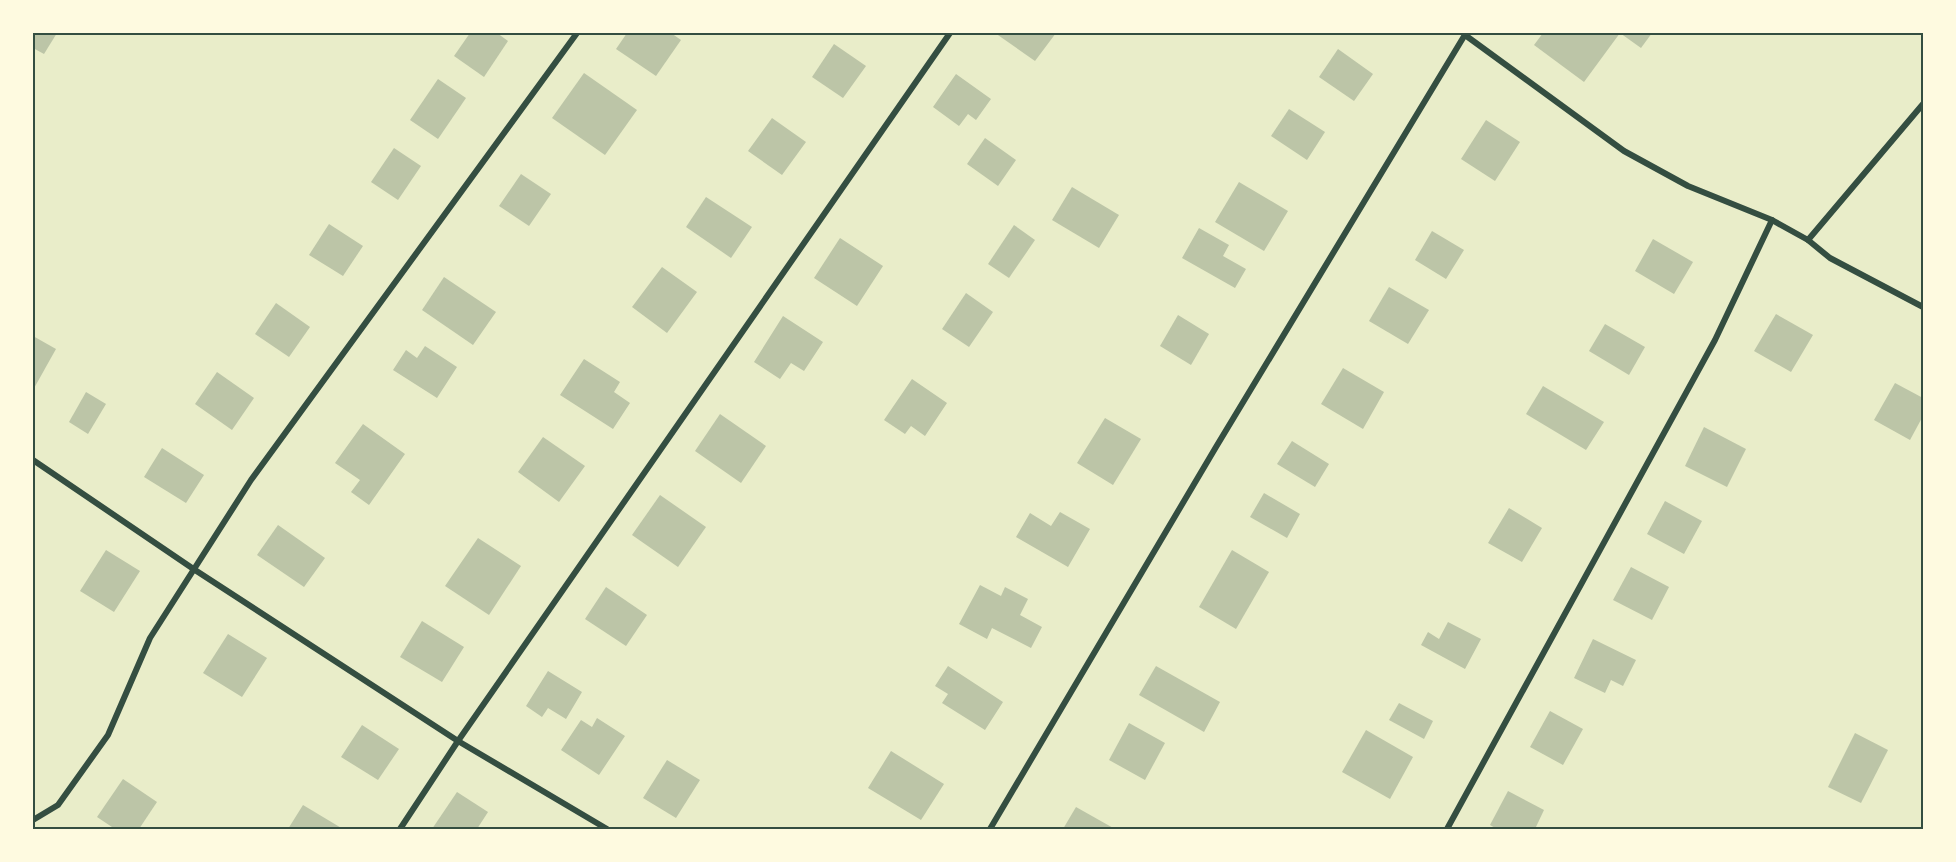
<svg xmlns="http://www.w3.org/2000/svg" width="1956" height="862" font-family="'Golos Text',sans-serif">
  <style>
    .building { fill: #bcc5a7 }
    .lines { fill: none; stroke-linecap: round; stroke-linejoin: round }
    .minor { stroke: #344e41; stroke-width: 6 }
    .neatline { fill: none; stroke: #344e41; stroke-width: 2 }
  </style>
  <rect width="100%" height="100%" fill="#e9edc9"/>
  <!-- building -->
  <g class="building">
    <polygon points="33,33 57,33 44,54 33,48"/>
    <polygon points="470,33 497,33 508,41 484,77 454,56"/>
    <polygon points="627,33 671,33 681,40 656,76 616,49"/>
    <polygon points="995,33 1056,33 1035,61"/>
    <polygon points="1543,33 1620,33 1584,82 1534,45"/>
    <polygon points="1620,33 1652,33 1641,48"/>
    <polygon points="834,44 866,66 843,98 812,77"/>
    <polygon points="1338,49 1373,74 1354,101 1319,77"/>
    <polygon points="584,73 637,110 605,155 552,118"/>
    <polygon points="956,74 991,99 976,120 968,114 959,126 933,107"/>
    <polygon points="438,79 466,98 438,139 410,120"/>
    <polygon points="1289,109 1325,132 1307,160 1271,136"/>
    <polygon points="772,118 806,142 782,175 748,151"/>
    <polygon points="1486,120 1520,142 1495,181 1461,159"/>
    <polygon points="985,138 1016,160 998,186 967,164"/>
    <polygon points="394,148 421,166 398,200 371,182"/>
    <polygon points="521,174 551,194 529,226 499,206"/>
    <polygon points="1239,182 1288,211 1264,251 1215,222"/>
    <polygon points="1072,187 1119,215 1099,248 1052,220"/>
    <polygon points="706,197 752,227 731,258 686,227"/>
    <polygon points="329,224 363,246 343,276 309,255"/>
    <polygon points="1014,225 1035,240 1009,278 988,264"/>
    <polygon points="1199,228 1229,245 1223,256 1246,269 1235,288 1182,258"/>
    <polygon points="1432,231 1464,250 1446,279 1415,260"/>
    <polygon points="840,238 883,266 857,306 814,278"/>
    <polygon points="1653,239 1693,262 1674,294 1635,271"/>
    <polygon points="662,267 697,292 667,333 632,307"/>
    <polygon points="444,277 496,312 473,345 422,310"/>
    <polygon points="1389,287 1429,310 1408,344 1369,321"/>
    <polygon points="966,293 993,312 969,347 942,329"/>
    <polygon points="276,303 310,327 289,357 255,334"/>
    <polygon points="1776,314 1813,335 1791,372 1754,351"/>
    <polygon points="1178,315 1209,334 1191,365 1160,346"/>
    <polygon points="783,316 823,342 804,371 791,363 780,379 754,362"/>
    <polygon points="1605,324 1645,347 1629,375 1589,351"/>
    <polygon points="33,336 56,349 33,390"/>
    <polygon points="425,346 457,367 437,398 393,370 406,350 417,358"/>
    <polygon points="584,359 620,382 614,392 630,403 613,429 560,395"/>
    <polygon points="1343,368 1384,392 1363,429 1321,404"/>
    <polygon points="217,372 254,398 232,430 195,404"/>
    <polygon points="912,379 947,403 925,436 911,426 905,434 884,420"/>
    <polygon points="1895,383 1923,398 1923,416 1910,440 1874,420"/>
    <polygon points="1543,386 1604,422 1586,450 1526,414"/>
    <polygon points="86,392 106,404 88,434 69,422"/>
    <polygon points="720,414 766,446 741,483 695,451"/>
    <polygon points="1105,418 1141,439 1113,485 1077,463"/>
    <polygon points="363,424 405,454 369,505 351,492 360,480 335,463"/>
    <polygon points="1704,427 1746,449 1727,487 1685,466"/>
    <polygon points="543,437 585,466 559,502 518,472"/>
    <polygon points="1292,441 1329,464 1315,487 1277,464"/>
    <polygon points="162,448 204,475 186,503 144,477"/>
    <polygon points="1264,493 1300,514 1287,538 1250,517"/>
    <polygon points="660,495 706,527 678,567 632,535"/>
    <polygon points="1665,501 1702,521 1684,554 1647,534"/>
    <polygon points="1509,508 1542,528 1522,562 1488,543"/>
    <polygon points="1060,512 1090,529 1068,567 1016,537 1030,513 1051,526"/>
    <polygon points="278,525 325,558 304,587 257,555"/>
    <polygon points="478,538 521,566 489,615 445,586"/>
    <polygon points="106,550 140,571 114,612 80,591"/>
    <polygon points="1232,550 1269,572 1236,629 1199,607"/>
    <polygon points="1631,567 1669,587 1652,620 1613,600"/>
    <polygon points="980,585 1001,596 1005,587 1028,599 1020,615 1042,627 1031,648 992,628 987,639 959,624"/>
    <polygon points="606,587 647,615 626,646 585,619"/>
    <polygon points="422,621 464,647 442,682 400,657"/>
    <polygon points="1448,622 1481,639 1465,669 1421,645 1428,632 1439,639"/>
    <polygon points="228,634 267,658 242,697 203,673"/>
    <polygon points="1593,639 1636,660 1623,686 1611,680 1605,693 1574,678"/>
    <polygon points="948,666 1003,702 985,730 942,703 948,694 935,686"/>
    <polygon points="1156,666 1220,702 1204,732 1139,695"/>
    <polygon points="548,671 582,692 566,719 548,708 542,717 526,706"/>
    <polygon points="1399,703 1433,721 1424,739 1389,720"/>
    <polygon points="1550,711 1583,729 1563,765 1530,747"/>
    <polygon points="597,718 625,736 599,775 561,750 581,720 592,727"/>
    <polygon points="1129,723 1165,743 1145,780 1109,760"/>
    <polygon points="362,725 399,749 378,780 341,757"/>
    <polygon points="1366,730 1413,757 1390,799 1342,772"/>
    <polygon points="1855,733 1888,750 1861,803 1828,787"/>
    <polygon points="891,751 944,784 921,820 868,788"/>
    <polygon points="667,760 700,780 676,818 643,798"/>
    <polygon points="123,779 157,802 139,829 115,829 97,817"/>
    <polygon points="1508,791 1544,810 1535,829 1497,829 1490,825"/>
    <polygon points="457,792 488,812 477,829 432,829"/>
    <polygon points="303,805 343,829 288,829"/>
    <polygon points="1076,807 1115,829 1063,829"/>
  </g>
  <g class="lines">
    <!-- minor -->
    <g class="minor">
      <polyline points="1465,35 1624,151 1688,186 1772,220 1808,240 1830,258 1923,307"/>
      <polyline points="1808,240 1923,104"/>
      <polyline points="33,460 195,570 458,741 607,829"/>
      <polyline points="33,820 58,805 108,735 150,638 251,480 577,33"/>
      <polyline points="400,829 458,741 950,33"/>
      <polyline points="990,829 1216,447 1466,33"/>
      <polyline points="1447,829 1715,340 1772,220"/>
    </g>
  </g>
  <!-- border -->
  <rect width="1956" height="862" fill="none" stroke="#fefae0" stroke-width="69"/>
  <rect x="34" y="34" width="1888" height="794" class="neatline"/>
</svg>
